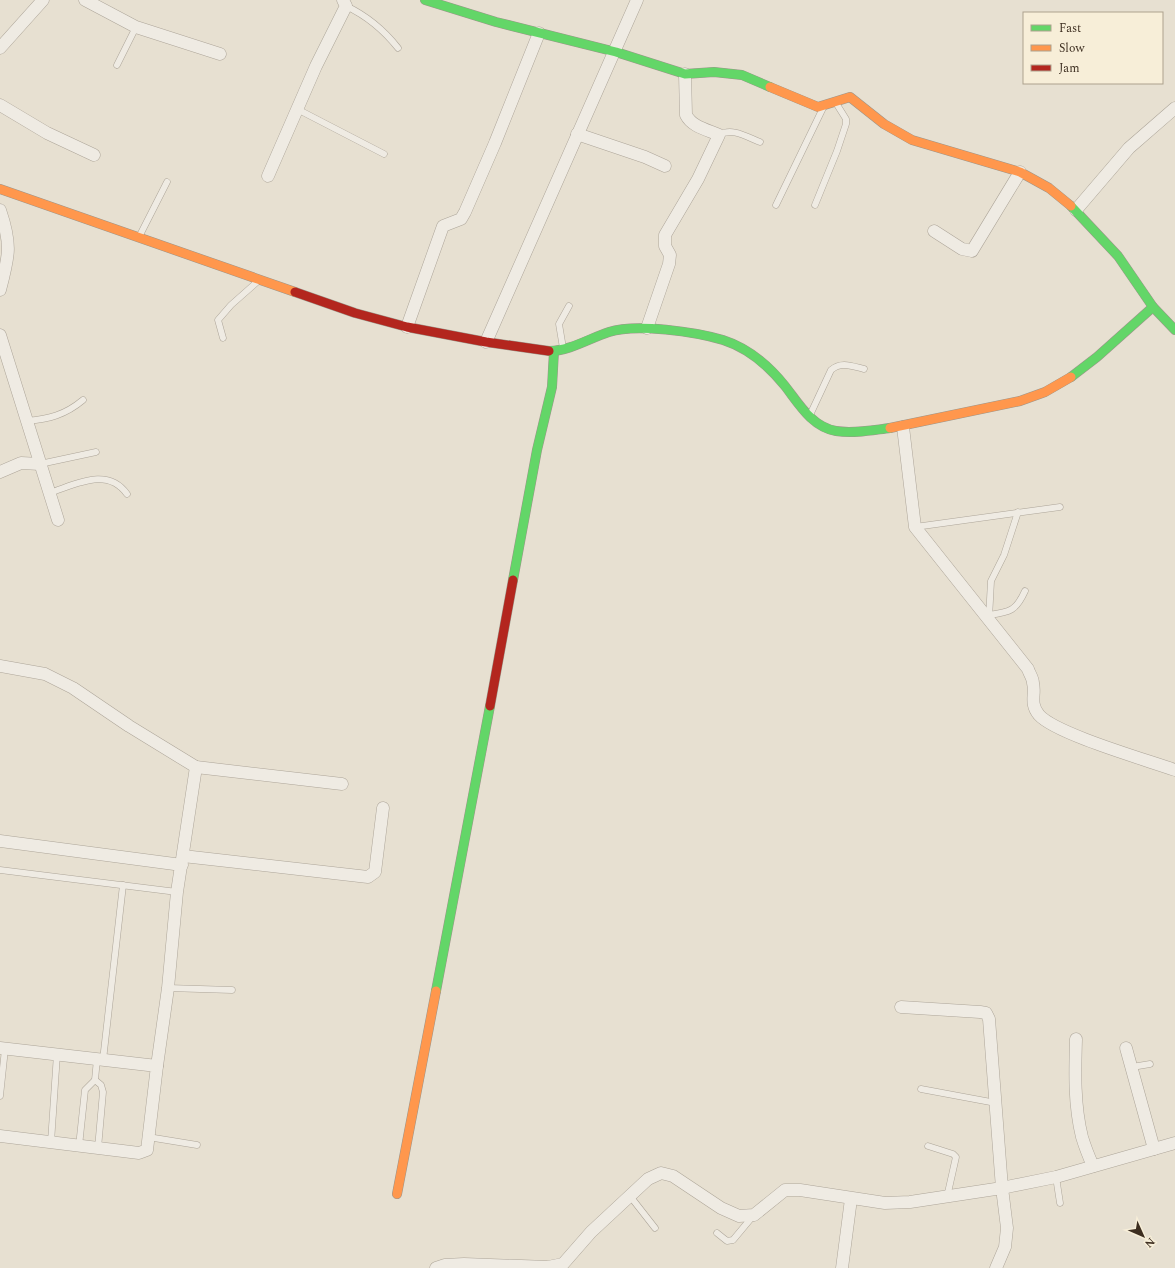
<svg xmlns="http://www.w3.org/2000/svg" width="1175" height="1268" font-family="Spectral,serif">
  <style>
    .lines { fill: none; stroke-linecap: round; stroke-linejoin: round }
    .lane-casing { stroke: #ada599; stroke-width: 7 }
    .street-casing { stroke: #ada599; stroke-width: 13 }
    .fast-casing { stroke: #9c958a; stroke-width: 10 }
    .slow-casing { stroke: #9c958a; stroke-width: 10 }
    .jam-casing { stroke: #9c958a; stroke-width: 10 }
    .lane { stroke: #efebe3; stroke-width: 6 }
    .street { stroke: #efebe3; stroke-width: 12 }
    .fast { stroke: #63d668; stroke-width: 9 }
    .slow { stroke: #ff974d; stroke-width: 9 }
    .jam { stroke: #b3261e; stroke-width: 9 }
  </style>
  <rect width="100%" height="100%" fill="#e7e0d1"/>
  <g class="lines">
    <defs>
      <g id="lane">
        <path d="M346 6C367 16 383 29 398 48"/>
        <polyline points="117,65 136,27"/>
        <polyline points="297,109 384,154"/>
        <path d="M719 135C732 127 747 137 760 142"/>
        <polyline points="776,205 823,108"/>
        <polyline points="815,205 837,151 846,124 846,119 836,103"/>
        <polyline points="139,237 167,182"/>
        <polyline points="223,338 218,320 231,305 257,282"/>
        <polyline points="563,348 559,324 569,306"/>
        <path d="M810 415 831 370C841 361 852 366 864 369"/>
        <path d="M27 421C49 419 65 415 83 400"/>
        <polyline points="40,464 96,452"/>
        <path d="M49 493C75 485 107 466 127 494"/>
        <polyline points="915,527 1060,507"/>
        <path d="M989 615C1010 612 1016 611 1025 591"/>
        <polyline points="989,618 991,581 1004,555 1018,512"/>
        <polyline points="0,870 177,892"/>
        <polyline points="168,988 232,990"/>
        <polyline points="103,1060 123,885"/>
        <polyline points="1132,1067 1150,1064"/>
        <polyline points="95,1080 101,1085 103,1092 98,1148"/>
        <polyline points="921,1089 996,1103"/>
        <polyline points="0,1096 5,1049"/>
        <polyline points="148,1137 197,1145"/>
        <polyline points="51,1142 57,1054"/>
        <polyline points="79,1146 85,1090 95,1080 97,1059"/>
        <polyline points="928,1146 953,1154 956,1157 947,1197"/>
        <polyline points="1056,1177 1060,1203"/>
        <polyline points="630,1196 655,1228"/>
        <polyline points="717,1233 727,1241 733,1240 753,1216"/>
      </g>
      <g id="street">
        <polyline points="85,0 136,27 220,54"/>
        <polyline points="0,48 43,0"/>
        <polyline points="0,105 47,133 94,155"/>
        <polyline points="577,134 645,157 665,166"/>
        <polyline points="268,176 316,66 346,6 343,0"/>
        <path d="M0 210C12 245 9 256 0 290"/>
        <polyline points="1076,210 1129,148 1175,108"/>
        <polyline points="934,231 962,249 972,251 1020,172"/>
        <polyline points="407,327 443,226 461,219 465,212 495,143 539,33"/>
        <path d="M647 328 669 264 670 255 665 246V235L698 179 719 135C708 130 692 127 686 115L685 74"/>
        <polyline points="0,335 58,520"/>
        <polyline points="486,342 637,0"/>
        <path d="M903 427 915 527 1028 669C1029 673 1033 678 1033 683 1036 694 1029 703 1039 715 1056 734 1147 760 1175 770"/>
        <polyline points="0,472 21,463 40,464"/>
        <polyline points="0,666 45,674 73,688 129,726 196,767 342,784"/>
        <polyline points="0,841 182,865"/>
        <polyline points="183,856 368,877 375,872 383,808"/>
        <polyline points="901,1007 980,1012 986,1013 989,1019 1002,1188 1007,1228 1005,1247 996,1268"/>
        <path d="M1076 1039C1075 1072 1074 1105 1082 1137 1085 1147 1089 1157 1093 1166"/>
        <polyline points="0,1048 157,1066 147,1150 139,1153 0,1136"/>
        <polyline points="1126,1048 1154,1149"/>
        <polyline points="157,1066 168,988 177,892 196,767"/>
        <polyline points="436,1268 445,1265 464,1264 548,1267 563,1264 591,1232 648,1179 661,1173 673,1176 721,1208 739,1216 754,1215 785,1190 800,1190 885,1203 910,1202 1002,1188 1056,1177 1175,1143"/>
        <polyline points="842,1268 851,1199"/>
      </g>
      <g id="fast">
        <polyline points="425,0 496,22 616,52 685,74 714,72 742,75 770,87"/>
        <polyline points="1071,206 1118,256 1153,307 1175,330"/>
        <path d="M549 351C570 351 590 338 609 332 636 323 696 332 723 340 748 348 769 366 785 386 799 404 812 427 836 431 854 434 873 430 890 428"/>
        <polyline points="1071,377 1097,357 1153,307"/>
        <polyline points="513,580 537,450 552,387 554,351"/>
        <polyline points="436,991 490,706"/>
      </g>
      <g id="slow">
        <polyline points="770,87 818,107 850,97 884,124 912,140 1020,172 1049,188 1071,206"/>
        <polyline points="0,189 295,292"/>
        <polyline points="890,428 1020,401 1045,392 1071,377"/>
        <polyline points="397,1194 436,991"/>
      </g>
      <g id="jam">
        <polyline points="295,292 355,313 407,327 486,342 549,351"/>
        <polyline points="490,706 513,580"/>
      </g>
    </defs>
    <!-- lane casing -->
    <use href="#lane" class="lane-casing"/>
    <!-- street casing -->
    <use href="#street" class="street-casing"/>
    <!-- fast casing -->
    <use href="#fast" class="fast-casing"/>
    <!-- slow casing -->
    <use href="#slow" class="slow-casing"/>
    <!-- jam casing -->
    <use href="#jam" class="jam-casing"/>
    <!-- lane -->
    <use href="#lane" class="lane"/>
    <!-- street -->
    <use href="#street" class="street"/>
    <!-- fast -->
    <use href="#fast" class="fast"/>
    <!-- slow -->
    <use href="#slow" class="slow"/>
    <!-- jam -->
    <use href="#jam" class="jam"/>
  </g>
  <!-- legend -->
  <rect x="1023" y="12" width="140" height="72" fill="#f7eed8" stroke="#ada18e"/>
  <rect x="1031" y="25" width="20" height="6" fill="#63d668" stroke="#ada18e"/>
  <text x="1059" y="32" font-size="12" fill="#3d2e20">Fast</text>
  <rect x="1031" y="45" width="20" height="6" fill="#ff974d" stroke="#ada18e"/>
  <text x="1059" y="52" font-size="12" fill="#3d2e20">Slow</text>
  <rect x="1031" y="65" width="20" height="6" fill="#b3261e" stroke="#ada18e"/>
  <text x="1059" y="72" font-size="12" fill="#3d2e20">Jam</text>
  <!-- north arrow -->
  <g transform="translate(1143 1236) rotate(135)" stroke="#f7eed8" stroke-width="3" paint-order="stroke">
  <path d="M0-3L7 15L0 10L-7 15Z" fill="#3d2e20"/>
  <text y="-6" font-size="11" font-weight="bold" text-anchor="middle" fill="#3d2e20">N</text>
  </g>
</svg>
